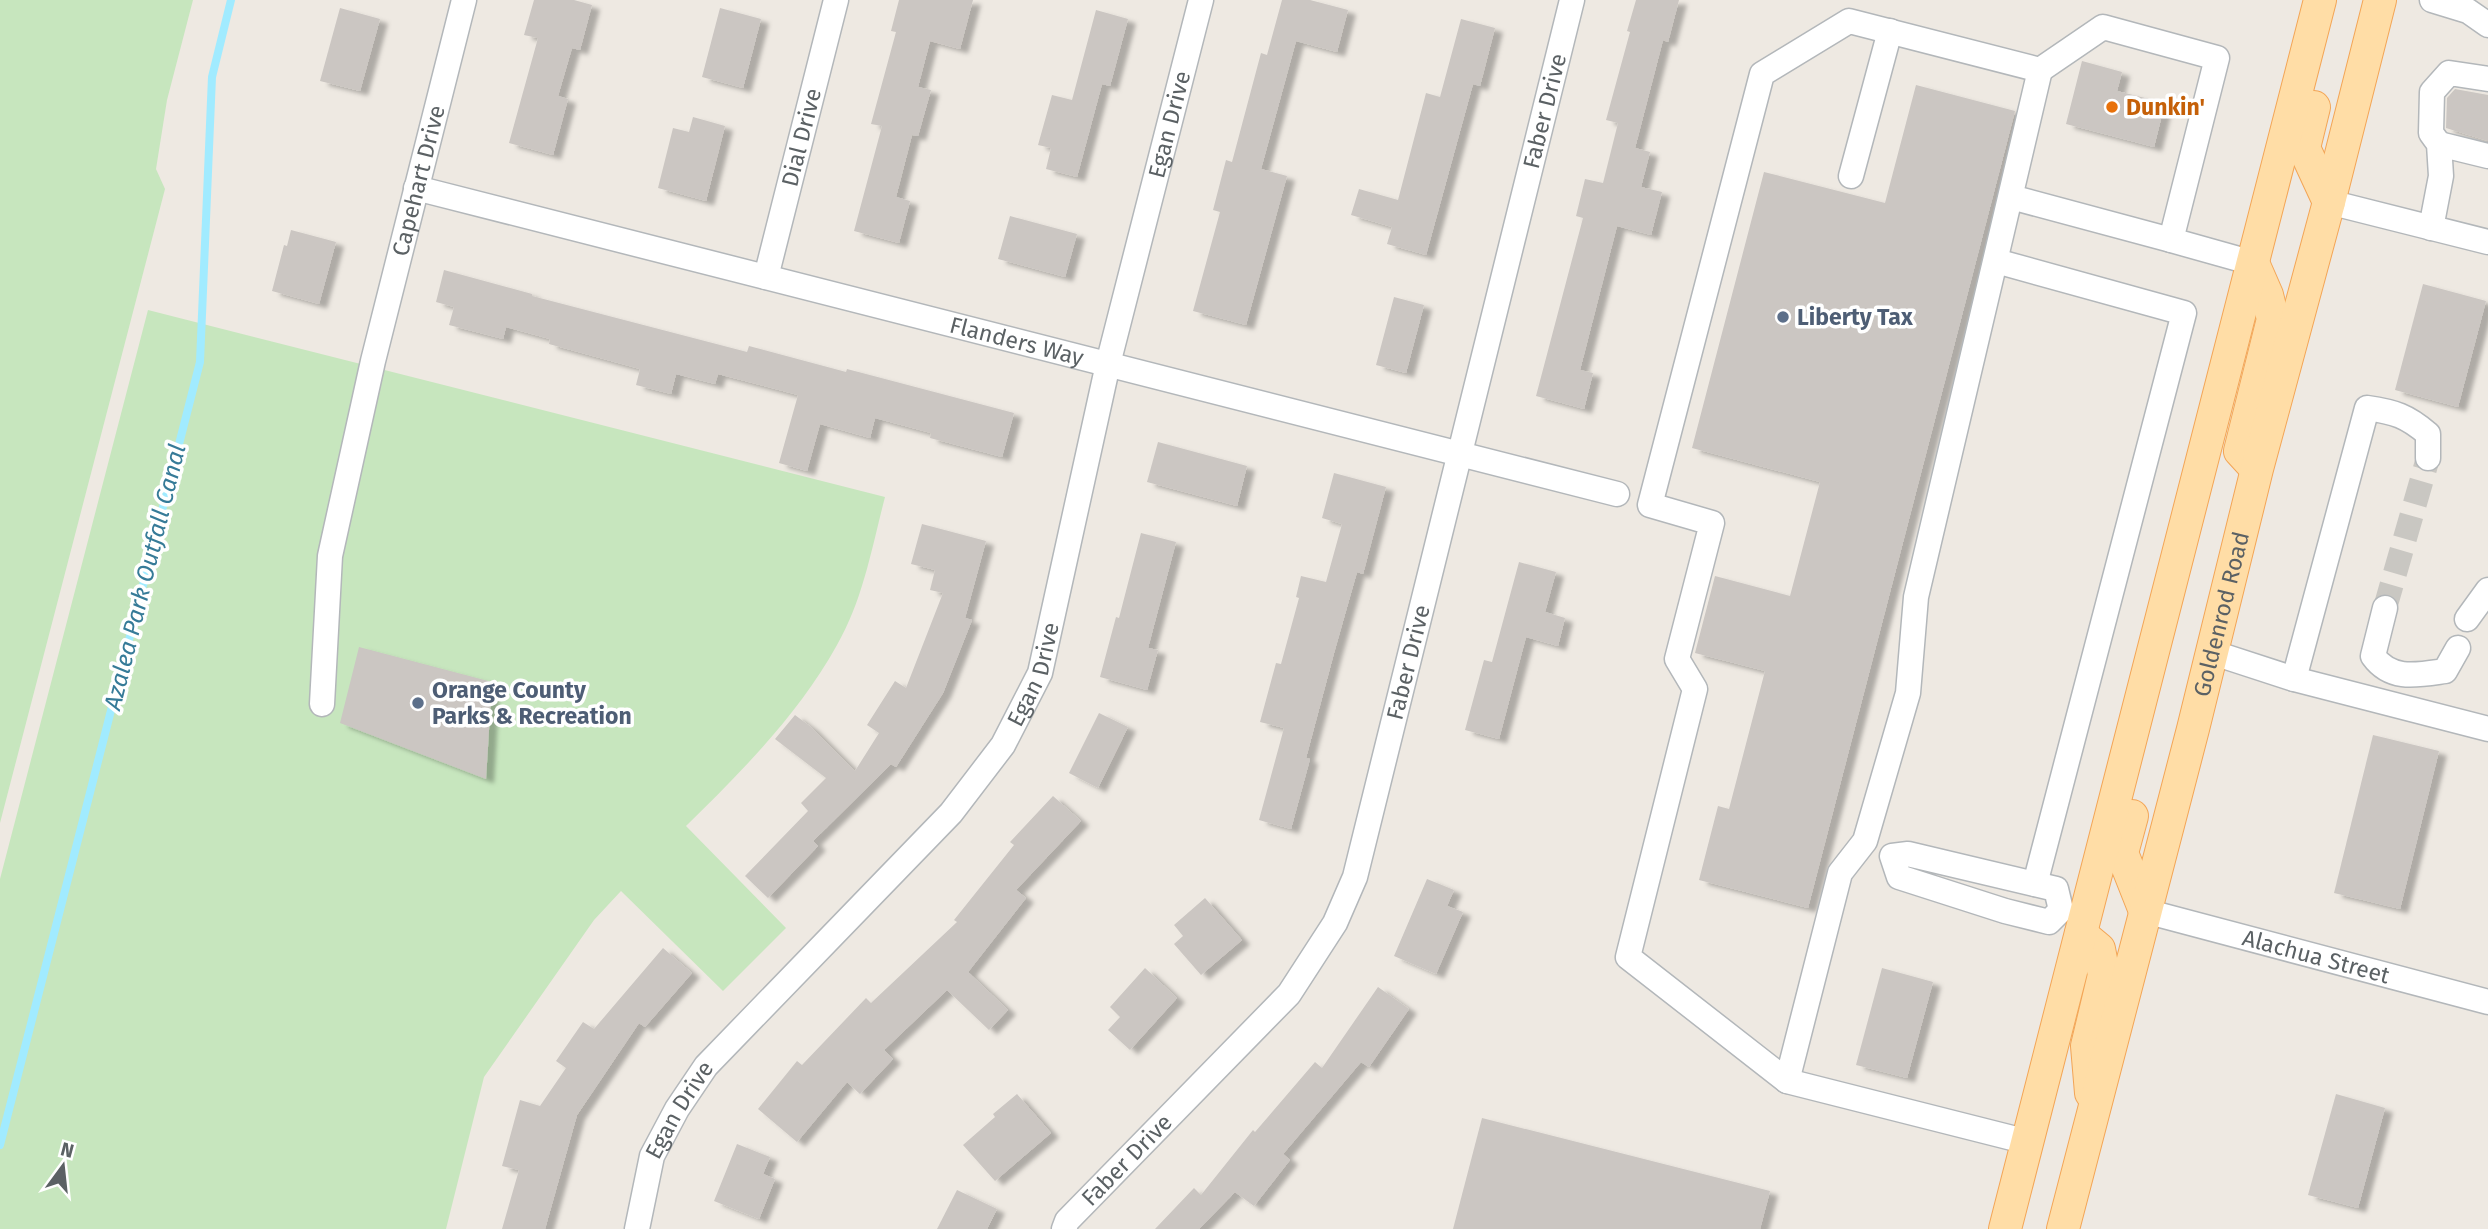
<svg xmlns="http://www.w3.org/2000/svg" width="2488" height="1229" font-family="'Fira Sans',sans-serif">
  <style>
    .green { fill: #c7e6be }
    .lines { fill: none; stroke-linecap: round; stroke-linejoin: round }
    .stream { stroke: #a1ebff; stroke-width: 8 }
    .building { fill: #cbc6c2; filter: url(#shadow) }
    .minor-tunnel { stroke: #c9c7c2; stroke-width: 24; stroke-dasharray: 24 12; stroke-linecap: butt }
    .minor-casing { stroke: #b3b7ba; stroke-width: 27 }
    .major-casing { stroke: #f3a556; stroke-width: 34 }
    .minor { stroke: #fff; stroke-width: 24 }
    .major { stroke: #ffdda6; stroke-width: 32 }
    .food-dot { fill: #e8710a; stroke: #fff; stroke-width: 2.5 }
    .service-dot { fill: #5c6f8a; stroke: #fff; stroke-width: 2.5 }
    .labels { text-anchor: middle; stroke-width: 7; stroke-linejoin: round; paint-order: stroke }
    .food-label { font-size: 23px; font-weight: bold; fill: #c56008; stroke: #fff; text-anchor: start }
    .street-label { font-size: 23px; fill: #5b6164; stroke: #fff }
    .service-label { font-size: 23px; font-weight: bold; fill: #4e5e75; stroke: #fff; text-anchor: start }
    .water-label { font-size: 24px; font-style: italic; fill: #367b98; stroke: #fff }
  </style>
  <defs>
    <filter id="shadow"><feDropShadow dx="8" dy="4.5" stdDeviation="2" flood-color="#0004"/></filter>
  </defs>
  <rect width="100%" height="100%" fill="#eee9e2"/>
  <!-- green -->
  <g class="green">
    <polygon points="0,0 193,0 167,100 156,169 165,189 0,823"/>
    <path d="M148 310 885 497C872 547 863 600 837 645 798 715 742 771 686 826L786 928 723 991 621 891 594 920 484 1077 446 1229H0V879Z"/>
  </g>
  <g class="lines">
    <!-- stream -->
    <polyline class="stream" points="0,1145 200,362 212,77 231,0"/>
  </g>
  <!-- building -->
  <g class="building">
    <polygon points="534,0 574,0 592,5 580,50 572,48 558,96 568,99 553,155 509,143 538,38 524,35"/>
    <polygon points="899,0 973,0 960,49 930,41 918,87 931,90 918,136 912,135 896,197 910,201 899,243 854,231 882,126 871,124 896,32 891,31"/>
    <polygon points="1282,0 1310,0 1348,10 1337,52 1296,41 1261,169 1287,176 1246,325 1193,311 1220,212 1213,210 1226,160 1232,162 1261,53 1267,55"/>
    <polygon points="1636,0 1679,0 1668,42 1663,40 1635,148 1650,152 1641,187 1662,192 1651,235 1617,226 1580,370 1593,373 1584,409 1536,396 1583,218 1576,216 1585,179 1603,183 1618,123 1606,120 1630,32 1627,31"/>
    <polygon points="340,8 380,19 360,91 320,81"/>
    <polygon points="720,8 761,19 743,88 702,77"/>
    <polygon points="1096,10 1128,19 1110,86 1102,84 1077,177 1046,169 1051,148 1038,145 1052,95 1072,100"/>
    <polygon points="1461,19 1495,28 1480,86 1473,84 1426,255 1387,244 1392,227 1351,215 1359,189 1398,200 1426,93 1440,97"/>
    <polygon points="2082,61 2122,72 2117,91 2165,103 2154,147 2066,124"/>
    <polygon points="1916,85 2015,111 1808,908 1699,880 1718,806 1729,809 1765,671 1695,653 1715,576 1790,596 1820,482 1692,448 1764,172 1885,203"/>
    <polygon points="2455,89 2488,95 2488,141 2446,128 2447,98"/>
    <polygon points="693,117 725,126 706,201 658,188 673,128 689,132"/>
    <polygon points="1010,216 1077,234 1065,277 998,259"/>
    <polygon points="291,230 336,242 319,304 272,291 284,245 287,246"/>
    <polygon points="444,270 532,294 532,296 747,352 749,346 846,372 847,369 1014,413 1002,457 930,438 931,433 875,418 870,438 820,424 807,471 779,463 798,395 718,374 715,384 676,374 671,394 636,385 640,369 549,344 550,339 506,327 503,339 449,325 454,307 436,302"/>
    <polygon points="2423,284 2486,301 2458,407 2395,390"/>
    <polygon points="1394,297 1424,305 1406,373 1376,365"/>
    <polygon points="1158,442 1247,466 1237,506 1147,482"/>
    <polygon points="1334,473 1386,487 1363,574 1357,572 1334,653 1306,758 1310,759 1291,829 1259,820 1284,728 1260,722 1276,663 1281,664 1299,598 1296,597 1301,576 1326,582 1342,524 1322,518"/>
    <polygon points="922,524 986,541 965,618 972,620 943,693 896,767 891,764 813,841 818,846 768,898 745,876 808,811 801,803 826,778 775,739 795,715 811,727 855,771 879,733 867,725 895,681 906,688 943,593 930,590 935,570 911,564"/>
    <polygon points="1141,533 1176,542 1148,648 1158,650 1147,690 1100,677 1116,617 1119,618"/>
    <polygon points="1519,562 1556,572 1545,612 1565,618 1558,646 1526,637 1499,739 1465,730 1484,660 1492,662"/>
    <polygon points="359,647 492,682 486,779 340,723"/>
    <polygon points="1099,713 1128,727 1098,788 1069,773"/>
    <polygon points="2373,735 2439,751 2400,909 2334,893"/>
    <polygon points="1053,796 1081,821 1016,890 1026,898 968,972 1008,1010 989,1030 947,990 884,1050 893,1059 860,1094 847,1082 797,1142 758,1109 797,1061 802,1065 866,998 871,1003 957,922 954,920 1014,845 1010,842"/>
    <polygon points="1427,879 1454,890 1447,906 1463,912 1436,974 1394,956"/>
    <polygon points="1205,898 1242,940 1201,975 1174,944 1183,936 1174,925"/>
    <polygon points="663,948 692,973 645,1027 639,1023 577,1115 545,1229 502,1229 519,1170 502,1166 520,1100 540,1106 566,1068 556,1061 583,1022 594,1029"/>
    <polygon points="1145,968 1177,998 1130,1050 1108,1030 1120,1017 1110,1007"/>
    <polygon points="1882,968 1933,982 1907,1078 1856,1065"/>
    <polygon points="1378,987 1409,1009 1369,1067 1361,1062 1283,1154 1290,1160 1254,1206 1235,1192 1199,1229 1155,1229 1194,1188 1201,1195 1253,1130 1255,1132 1315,1062 1322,1068"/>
    <polygon points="1017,1094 1051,1133 995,1181 963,1145 995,1117 993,1114"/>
    <polygon points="2336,1094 2385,1108 2358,1208 2308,1195"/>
    <polygon points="1482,1118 1770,1191 1760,1229 1453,1229"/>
    <polygon points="737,1144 770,1157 763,1174 775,1179 759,1219 714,1201"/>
    <polygon points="957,1190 997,1209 987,1229 937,1229"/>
  </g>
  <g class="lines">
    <!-- minor-tunnel -->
    <polyline class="minor-tunnel" points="2385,608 2428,458"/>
    <defs>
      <g id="minor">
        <polyline points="2432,0 2468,11 2488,25"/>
        <polyline points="2439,144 2488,156"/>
        <polyline points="1851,176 1890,31"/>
        <path id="s1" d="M416 188 1617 494"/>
        <polyline points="2011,197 2171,240"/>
        <polyline points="2329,202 2488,242"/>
        <polyline points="2431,228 2441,176 2439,144 2431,133 2432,92 2449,73 2488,79"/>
        <polyline points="1996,261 2184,313 2035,884"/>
        <path id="s2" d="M766 277 836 0"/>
        <path d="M2385 608 2373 656C2391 681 2417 675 2445 671L2458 648"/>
        <polyline points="2467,619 2488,590"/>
        <polyline points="2211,652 2294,679 2488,729"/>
        <path d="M2294 679 2367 408C2395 412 2407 416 2428 434V458"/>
        <path id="s3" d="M322 704 330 556 373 361 464 0"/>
        <polygon points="1908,854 2056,889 2061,910 2049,922 2005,911 1899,877 1892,856"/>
        <path id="s4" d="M2145 911 2488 1002"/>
        <polyline points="1787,1081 1840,873 1865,841 1908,693 1916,597 2040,70"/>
        <polyline points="2028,1142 1787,1081 1628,957 1695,689 1677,659 1712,523 1650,505 1762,74 1849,21 2040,70 2103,27 2217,58 2171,240 2253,263"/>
        <path id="s5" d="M637 1229 652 1156 677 1109 706 1066 951 813 1003 745 1040 673 1108 364 1201 0"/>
        <path id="s6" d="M1064 1229 1067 1221 1289 994 1335 923 1355 877 1572 0"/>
      </g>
      <g id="major">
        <polyline points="2314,107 2304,148 2329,202"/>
        <polyline points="2251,463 2240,451 2273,319 2267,295 2253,263"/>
        <polyline points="2132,816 2122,853 2145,911"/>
        <polyline points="2081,934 2099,949 2104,975 2087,1046 2091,1093"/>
        <polyline points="2005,1229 2320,0"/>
        <path id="s7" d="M2063 1229 2193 729 2257 469 2329 202 2380 0"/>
      </g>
    </defs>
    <!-- minor casing -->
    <use href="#minor" class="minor-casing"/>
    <!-- major casing -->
    <use href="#major" class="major-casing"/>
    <!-- minor -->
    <use href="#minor" class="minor"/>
    <!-- major -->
    <use href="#major" class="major"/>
  </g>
  <!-- markers -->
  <circle class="food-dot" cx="2112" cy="107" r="7"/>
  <g class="service-dot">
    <circle cx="1783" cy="317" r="7"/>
    <circle cx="418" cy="703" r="7"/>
  </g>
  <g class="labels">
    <!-- food labels -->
    <g class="food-label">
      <text x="2126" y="115">Dunkin'</text>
    </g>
    <!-- street labels -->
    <g class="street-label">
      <text dy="8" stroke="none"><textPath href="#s6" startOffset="1250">Faber Drive</textPath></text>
      <text dy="8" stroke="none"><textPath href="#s5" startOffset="1262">Egan Drive</textPath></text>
      <text dy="8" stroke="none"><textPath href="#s2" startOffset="144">Dial Drive</textPath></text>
      <text dy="8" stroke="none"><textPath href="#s3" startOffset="534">Capehart Drive</textPath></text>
      <text dy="8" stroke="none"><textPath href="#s1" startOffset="620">Flanders Way</textPath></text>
      <text dy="8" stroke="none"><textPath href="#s7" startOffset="635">Goldenrod Road</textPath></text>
      <text dy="8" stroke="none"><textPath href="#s6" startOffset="682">Faber Drive</textPath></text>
      <text dy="8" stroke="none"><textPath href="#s5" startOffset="695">Egan Drive</textPath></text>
      <text dy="8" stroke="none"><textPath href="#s4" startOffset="177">Alachua Street</textPath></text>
      <text dy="8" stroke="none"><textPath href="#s5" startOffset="128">Egan Drive</textPath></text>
      <text dy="8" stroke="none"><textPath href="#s6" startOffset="94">Faber Drive</textPath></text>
    </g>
    <!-- service labels -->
    <g class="service-label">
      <text x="1797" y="325">Liberty Tax</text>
      <text x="432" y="698">Orange County<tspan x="432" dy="26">Parks &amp; Recreation</tspan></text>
    </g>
    <!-- water labels -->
    <g class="water-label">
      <text transform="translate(145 577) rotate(-76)" y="8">Azalea Park Outfall Canal</text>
    </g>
  </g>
  <!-- north arrow -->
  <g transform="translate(63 1166) rotate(15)" stroke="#ffffff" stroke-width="5" paint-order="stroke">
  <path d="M0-5L12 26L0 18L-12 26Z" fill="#5b6164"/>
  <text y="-10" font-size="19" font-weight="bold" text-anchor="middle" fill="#5b6164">N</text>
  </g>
</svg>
